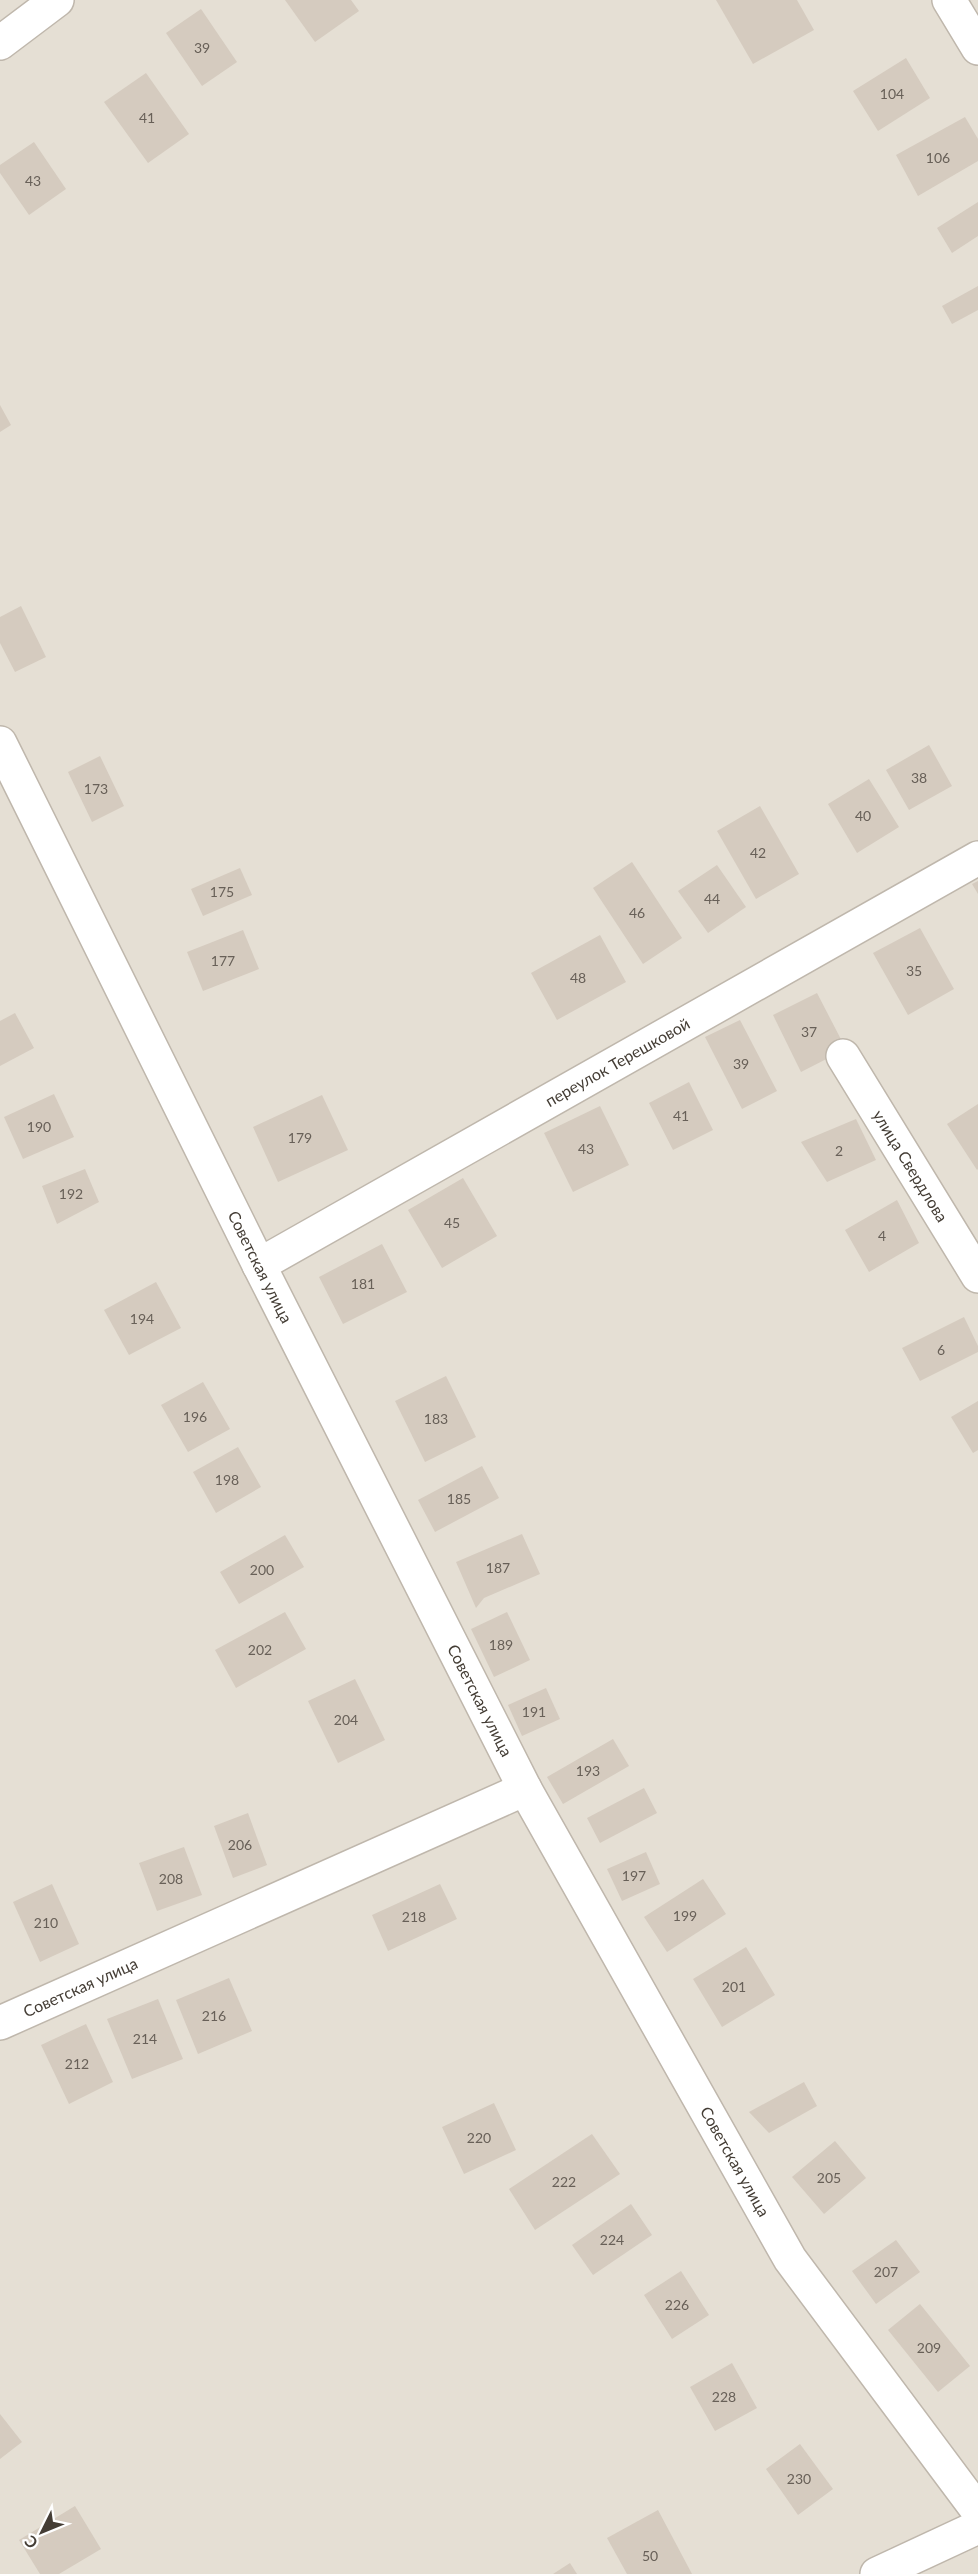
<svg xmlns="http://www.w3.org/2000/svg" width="978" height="2574" font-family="Lato,sans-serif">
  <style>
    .residential { fill: #e5dfd4 }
    .building { fill: #d5cbbf }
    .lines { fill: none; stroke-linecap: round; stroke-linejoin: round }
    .minor-casing { stroke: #bfb7ac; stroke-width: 36 }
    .minor { stroke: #fff; stroke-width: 33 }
    .labels { text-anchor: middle; stroke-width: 6; stroke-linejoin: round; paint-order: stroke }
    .number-label { font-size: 14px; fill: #686058 }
    .street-label { font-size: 16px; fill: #443d35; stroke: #fff }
  </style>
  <rect width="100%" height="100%" fill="#f2ede5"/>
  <!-- residential -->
  <rect class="residential" x="0" y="0" width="978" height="2574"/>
  <!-- building -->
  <g class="building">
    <polygon points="285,0 351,0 359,11 315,42"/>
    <polygon points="716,0 797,0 814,30 753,64"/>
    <polygon points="201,9 237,62 202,86 166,33"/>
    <polygon points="906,58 930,98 878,131 853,91"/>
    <polygon points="146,73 189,134 148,163 104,102"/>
    <polygon points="965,117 978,139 978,161 918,196 896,155"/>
    <polygon points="34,142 66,189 29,215 0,173 0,165"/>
    <polygon points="978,202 978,236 952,253 937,228"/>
    <polygon points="978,286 978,310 952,324 942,306"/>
    <polygon points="0,405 11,425 0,432"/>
    <polygon points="21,606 46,657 15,672 0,643 0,617"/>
    <polygon points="929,745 952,786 909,810 886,770"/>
    <polygon points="100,756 124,806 92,822 68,772"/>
    <polygon points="869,779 899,827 857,853 828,804"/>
    <polygon points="760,806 799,874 756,899 717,831"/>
    <polygon points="632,862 682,938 643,964 593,888"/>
    <polygon points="717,865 746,907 708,933 678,891"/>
    <polygon points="240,868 252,895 203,916 191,889"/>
    <polygon points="978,881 978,894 972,884"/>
    <polygon points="920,928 954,989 908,1015 873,953"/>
    <polygon points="243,930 259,969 203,991 187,952"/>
    <polygon points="600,935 626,982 557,1020 531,973"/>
    <polygon points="817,993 846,1049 801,1072 773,1015"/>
    <polygon points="15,1013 34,1048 0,1066 0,1021"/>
    <polygon points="740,1020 777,1091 742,1109 705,1037"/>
    <polygon points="689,1082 713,1130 673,1150 649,1103"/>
    <polygon points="54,1094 74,1137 23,1159 4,1117"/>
    <polygon points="322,1095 348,1150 278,1182 253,1127"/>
    <polygon points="978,1104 978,1169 977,1170 947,1124"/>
    <polygon points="600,1106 629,1165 573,1192 544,1133"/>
    <polygon points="856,1119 876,1160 827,1182 801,1142"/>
    <polygon points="85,1169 99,1202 57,1224 42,1186"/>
    <polygon points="463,1178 497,1236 442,1268 408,1210"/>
    <polygon points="897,1200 919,1243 869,1272 845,1230"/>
    <polygon points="382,1244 407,1292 343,1324 319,1277"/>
    <polygon points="156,1282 181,1328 129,1355 104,1310"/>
    <polygon points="964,1317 978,1346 978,1352 920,1381 902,1348"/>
    <polygon points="446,1376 476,1437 425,1462 395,1401"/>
    <polygon points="203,1382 230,1429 188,1452 161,1405"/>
    <polygon points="978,1401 978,1450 973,1453 951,1417"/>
    <polygon points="238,1447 261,1487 216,1513 193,1472"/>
    <polygon points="482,1466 499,1498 435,1532 418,1500"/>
    <polygon points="522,1534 540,1574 484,1598 476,1608 456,1562"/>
    <polygon points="285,1535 304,1567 239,1604 220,1572"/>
    <polygon points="285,1612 306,1649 236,1688 215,1650"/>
    <polygon points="507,1612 530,1660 494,1677 471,1629"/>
    <polygon points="355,1679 385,1740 338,1763 308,1701"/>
    <polygon points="546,1688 560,1719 522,1736 508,1705"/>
    <polygon points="613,1739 629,1766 563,1804 547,1777"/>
    <polygon points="644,1788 657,1813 600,1843 587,1818"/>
    <polygon points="248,1813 267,1865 233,1878 214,1826"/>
    <polygon points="184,1847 202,1895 157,1911 139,1863"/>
    <polygon points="646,1852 660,1884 622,1901 607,1869"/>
    <polygon points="703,1879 726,1914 667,1952 644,1917"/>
    <polygon points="52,1884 79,1944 40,1962 13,1902"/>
    <polygon points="440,1884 457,1919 388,1951 372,1915"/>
    <polygon points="746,1947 775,1995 722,2027 693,1979"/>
    <polygon points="229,1978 252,2031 198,2054 176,2000"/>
    <polygon points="158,1999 183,2059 132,2079 107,2019"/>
    <polygon points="86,2024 113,2082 69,2104 41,2045"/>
    <polygon points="804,2082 817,2106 769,2133 749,2112"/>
    <polygon points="494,2103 516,2150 464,2174 442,2127"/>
    <polygon points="592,2134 620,2174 535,2230 509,2189"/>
    <polygon points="835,2141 866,2178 824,2214 792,2177"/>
    <polygon points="631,2204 652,2235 593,2275 572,2245"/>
    <polygon points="896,2240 920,2272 876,2304 852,2271"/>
    <polygon points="681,2271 709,2315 672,2339 644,2295"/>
    <polygon points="920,2304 970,2366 938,2392 888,2330"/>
    <polygon points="732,2363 757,2408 715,2431 690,2387"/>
    <polygon points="0,2414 22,2442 0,2459"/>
    <polygon points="800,2444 833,2489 798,2515 766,2469"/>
    <polygon points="75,2506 101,2549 59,2574 40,2574 19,2540"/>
    <polygon points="658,2510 692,2574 627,2574 607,2538"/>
    <polygon points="570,2563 577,2574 553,2574"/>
  </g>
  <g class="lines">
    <defs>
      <g id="minor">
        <polyline points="949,0 978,48"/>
        <polyline points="0,43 57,0"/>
        <path id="s1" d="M0 743 259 1265 525 1789 790 2259 978 2511"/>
        <path id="s2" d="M843 1056 978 1276"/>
        <path id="s3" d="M259 1265 978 858"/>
        <path id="s4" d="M0 2023 525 1789"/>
        <polyline points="877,2574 978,2527"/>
      </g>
    </defs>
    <!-- minor casing -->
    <use href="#minor" class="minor-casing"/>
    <!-- minor -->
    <use href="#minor" class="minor"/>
  </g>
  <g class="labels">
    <!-- number labels -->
    <g class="number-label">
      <text x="202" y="53">39</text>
      <text x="892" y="99">104</text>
      <text x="147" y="123">41</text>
      <text x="938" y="163">106</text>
      <text x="33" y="186">43</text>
      <text x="919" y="783">38</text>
      <text x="96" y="794">173</text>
      <text x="863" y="821">40</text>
      <text x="758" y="858">42</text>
      <text x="222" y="897">175</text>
      <text x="712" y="904">44</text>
      <text x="637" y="918">46</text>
      <text x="223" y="966">177</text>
      <text x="914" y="976">35</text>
      <text x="578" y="983">48</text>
      <text x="809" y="1037">37</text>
      <text x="741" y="1069">39</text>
      <text x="681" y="1121">41</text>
      <text x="39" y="1132">190</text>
      <text x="300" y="1143">179</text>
      <text x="586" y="1154">43</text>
      <text x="839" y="1156">2</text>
      <text x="71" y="1199">192</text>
      <text x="452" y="1228">45</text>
      <text x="882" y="1241">4</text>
      <text x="363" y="1289">181</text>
      <text x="142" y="1324">194</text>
      <text x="941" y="1355">6</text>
      <text x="195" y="1422">196</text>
      <text x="436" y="1424">183</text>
      <text x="227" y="1485">198</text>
      <text x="459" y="1504">185</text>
      <text x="498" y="1573">187</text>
      <text x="262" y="1575">200</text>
      <text x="501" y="1650">189</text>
      <text x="260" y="1655">202</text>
      <text x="534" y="1717">191</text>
      <text x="346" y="1725">204</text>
      <text x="588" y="1776">193</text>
      <text x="240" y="1850">206</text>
      <text x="634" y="1881">197</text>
      <text x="171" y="1884">208</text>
      <text x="685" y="1921">199</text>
      <text x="414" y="1922">218</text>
      <text x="46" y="1928">210</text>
      <text x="734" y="1992">201</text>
      <text x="214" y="2021">216</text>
      <text x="145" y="2044">214</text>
      <text x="77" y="2069">212</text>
      <text x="479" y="2143">220</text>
      <text x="829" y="2183">205</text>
      <text x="564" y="2187">222</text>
      <text x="612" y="2245">224</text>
      <text x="886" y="2277">207</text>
      <text x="677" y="2310">226</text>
      <text x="929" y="2353">209</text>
      <text x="724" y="2402">228</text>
      <text x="799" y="2484">230</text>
      <text x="650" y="2561">50</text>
    </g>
    <!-- street labels -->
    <g class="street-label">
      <text dy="6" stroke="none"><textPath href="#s3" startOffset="412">переулок Терешковой</textPath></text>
      <text dy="6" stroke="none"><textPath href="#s2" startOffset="129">улица Свердлова</textPath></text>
      <text dy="6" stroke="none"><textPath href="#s1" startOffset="585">Советская улица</textPath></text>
      <text dy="6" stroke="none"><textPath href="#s1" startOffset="1071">Советская улица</textPath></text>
      <text dy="6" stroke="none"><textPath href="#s4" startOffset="88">Советская улица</textPath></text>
      <text dy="6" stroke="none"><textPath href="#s1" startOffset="1598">Советская улица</textPath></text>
    </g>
  </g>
  <!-- north arrow -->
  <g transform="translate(42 2532) rotate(227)" stroke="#ffffff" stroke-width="4.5" paint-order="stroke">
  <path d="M0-4.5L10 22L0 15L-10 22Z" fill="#443d35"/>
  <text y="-9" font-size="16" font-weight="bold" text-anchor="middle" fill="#443d35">С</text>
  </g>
</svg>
